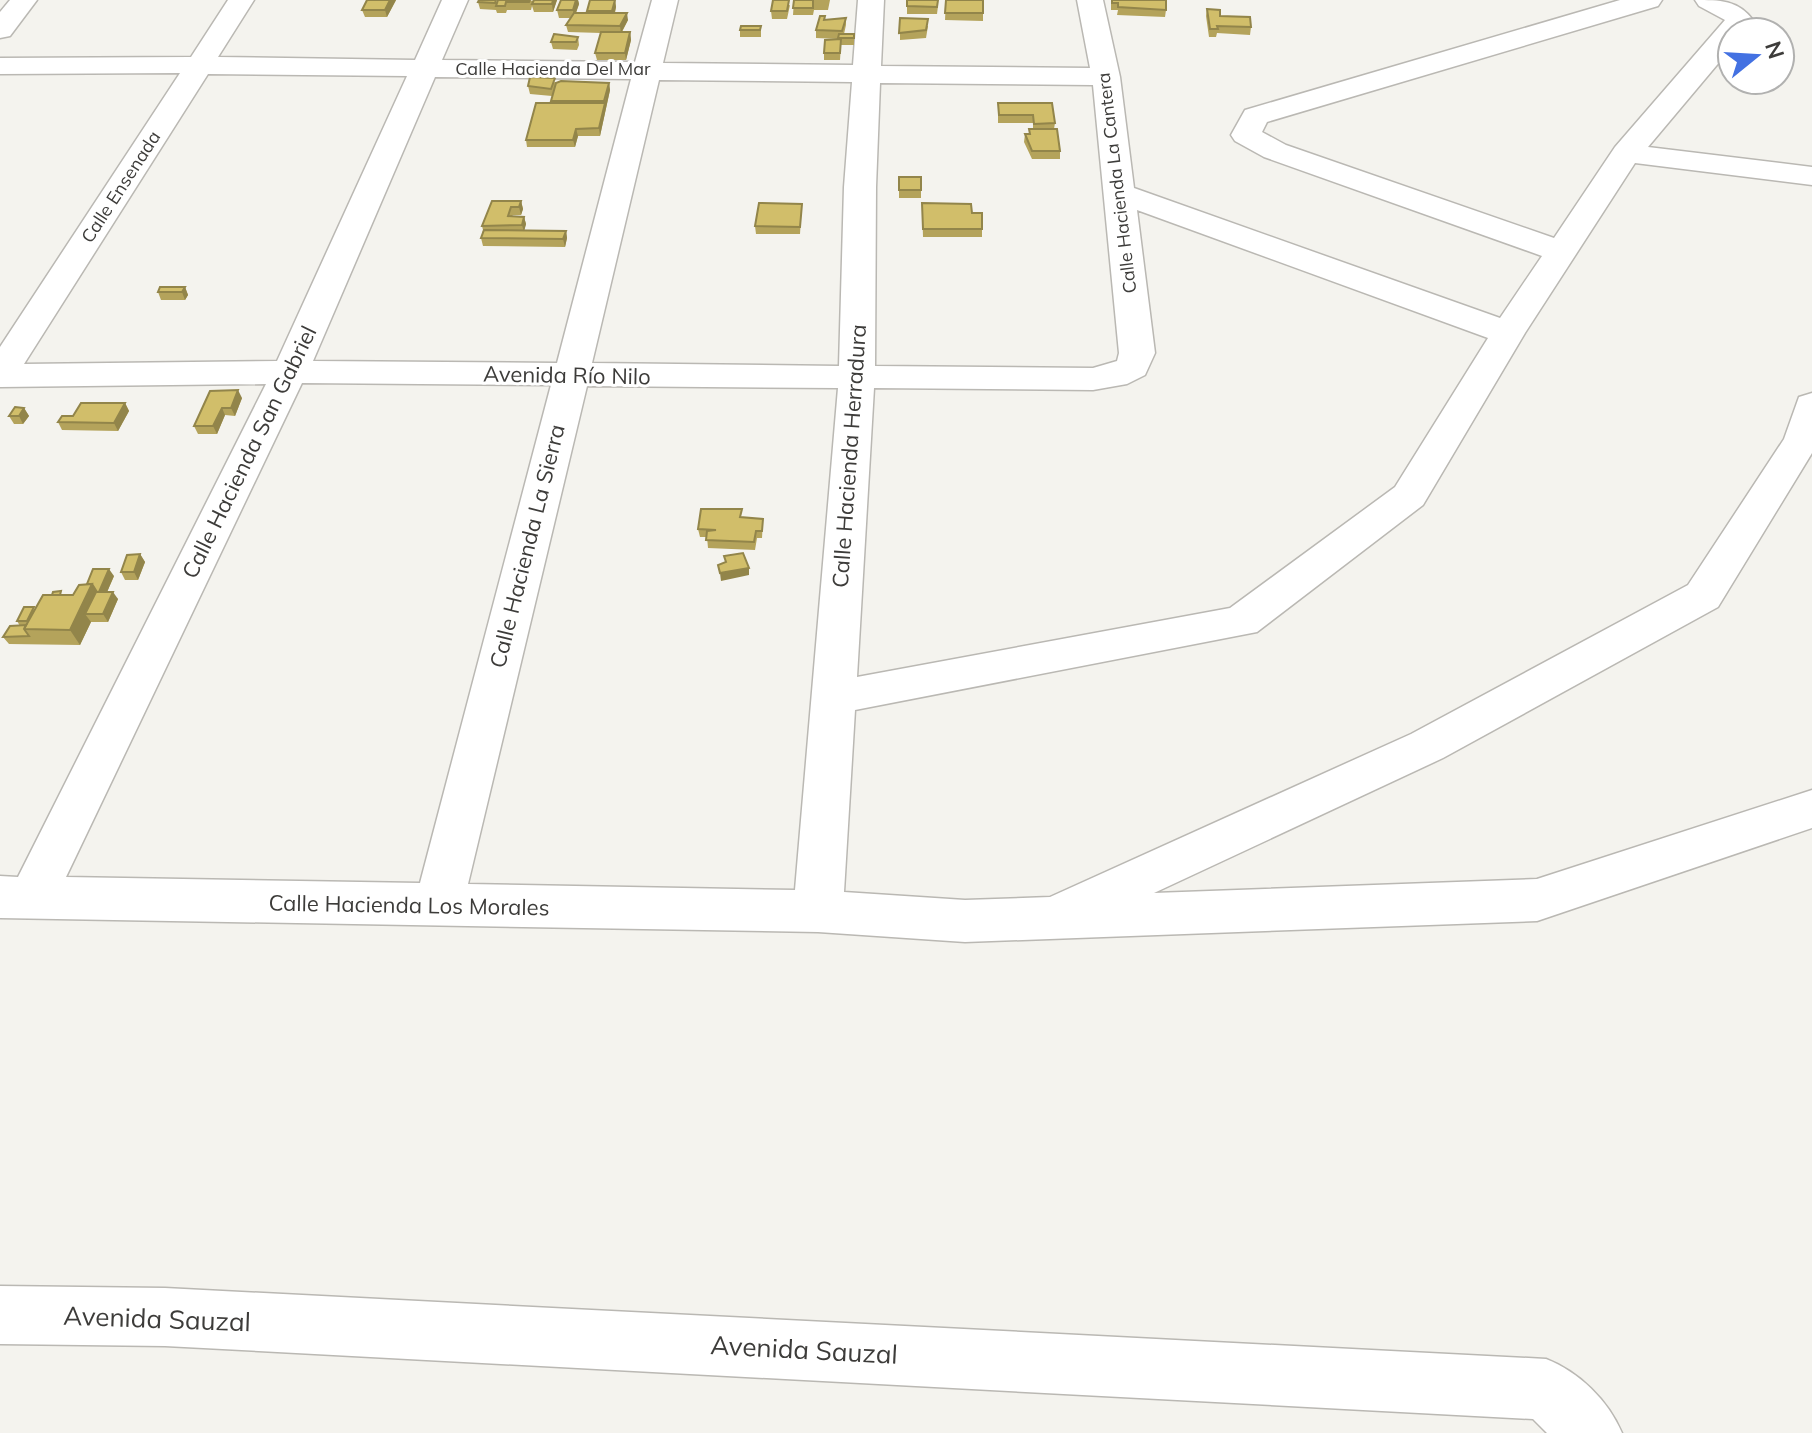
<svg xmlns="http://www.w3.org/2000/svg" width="1812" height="1433" font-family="Mulish,sans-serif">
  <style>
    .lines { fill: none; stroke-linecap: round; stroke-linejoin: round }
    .street-casing { stroke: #bab8b3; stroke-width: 3 }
    .street { fill: #fff; fill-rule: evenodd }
    .wall { fill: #b4a35b }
    .shaded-wall { fill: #92854a }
    .building { fill: #d1be6a; stroke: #92854a; stroke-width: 2 }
    .labels { text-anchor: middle; stroke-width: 6; stroke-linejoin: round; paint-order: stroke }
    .far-street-label { font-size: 18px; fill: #3d3c3a; stroke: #fff }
    .street-label { font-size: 22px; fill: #3d3c3a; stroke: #fff }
    .near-street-label { font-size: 26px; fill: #3d3c3a; stroke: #fff }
  </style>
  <rect width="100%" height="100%" fill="#f4f3ee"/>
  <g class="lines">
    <defs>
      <g id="street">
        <polygon points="10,0 37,0 10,36 0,38 0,12"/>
        <path d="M228 0H254L218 57 415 60 442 0H468L442 60 635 62 652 0H678L663 63 853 65 858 0H884L881 66 1090 68 1077 0H1103L1120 77 1134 188 1500 318 1542 256 1264 157 1235 141 1231 135 1245 110 1620 0H1662L1658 6 1267 122 1262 132 1286 145 1554 238 1615 147 1725 20 1699 6 1695 0C1720 0 1738 0 1753 20L1744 32H1732V47L1648 147 1812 167V185L1635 163 1525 333 1423 505 1257 632 855 710 844 892 965 900 1050 897 1411 734 1688 585 1784 439 1799 397 1812 393V453L1718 607 1443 758 1154 893 1537 879 1812 790V828L1537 921 965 942 818 932 0 918V876L18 877 266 384 0 387V347L180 73 0 74V58L191 57ZM208 74 407 76 277 361 24 364ZM435 77 631 79 557 363 313 361ZM659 80 852 82 844 187 839 366 592 363ZM880 83 1093 85 1119 353 1117 361 1093 368 875 366 876 187ZM1137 210 1488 338 1395 487 1230 608 857 677 874 388 1093 390 1127 384 1145 375 1155 353ZM302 383 551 385 420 883 66 877ZM587 386 838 388 795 890 468 884Z"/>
        <path d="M0 1286 165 1288 1546 1359C1579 1372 1608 1400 1622 1433H1547L1533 1419 165 1346 0 1344Z"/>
      </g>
    </defs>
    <!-- street casing -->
    <use href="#street" class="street-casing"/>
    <!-- street -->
    <use href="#street" class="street"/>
  </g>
  <!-- wall -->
  <g class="wall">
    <polygon points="367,0 396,0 387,17 365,17 362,10"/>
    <polygon points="557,0 553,12 534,12 532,6 531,10 507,10 506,13 497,13 496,10 480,9 478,2"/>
    <polygon points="561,0 578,0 579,4 576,13 587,13 590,0 583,0 615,0 616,7 615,13 628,20 622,32 630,32 631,40 626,60 597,60 595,53 601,33 568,32 566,25 571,18 559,18 557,10"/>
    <polygon points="794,0 830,0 828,10 814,10 813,15 793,15"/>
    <polygon points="907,0 938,6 937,14 907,14"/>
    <polygon points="946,0 983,13 983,21 945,20"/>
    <polygon points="1111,0 1166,10 1165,17 1117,15 1118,10 1111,10"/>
    <polygon points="790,5 787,19 772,19 771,11"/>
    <polygon points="1207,9 1220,16 1251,27 1250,35 1217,33 1216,37 1209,37 1206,16"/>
    <polygon points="846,18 846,25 844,34 854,34 854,45 841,45 840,60 824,60 824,53 838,39 816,38 816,30 825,20"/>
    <polygon points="900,18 928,26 926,38 900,40"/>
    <polygon points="761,26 761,37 740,37 740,30"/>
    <polygon points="578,37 579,45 577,50 553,49 551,42"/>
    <polygon points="556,82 609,83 610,90 600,136 578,136 575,147 527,147 526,140 552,103 552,96 530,94 528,86"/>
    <polygon points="998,103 1055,123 1054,129 1060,151 1060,159 1032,159 1024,142 1025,134 1029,134 1029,129 1033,129 1033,123 998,123"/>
    <rect x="899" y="177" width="22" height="21"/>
    <polygon points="521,201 523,209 521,215 513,215 512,216 524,217 526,224 524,230 566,231 567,238 565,247 483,246 481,238 483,230 482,226"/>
    <polygon points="922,203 972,213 982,213 982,237 923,237"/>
    <polygon points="802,204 800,234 756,234 755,226"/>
    <polygon points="185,287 188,295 185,300 161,300 158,292"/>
    <polygon points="210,391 242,398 235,416 225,415 217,434 198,434 194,426"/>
    <polygon points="125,403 129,411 118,431 62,430 58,422 73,416"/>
    <polygon points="24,408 29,416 23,424 14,424 9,416"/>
    <polygon points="743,517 763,519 762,538 757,538 755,550 708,548 707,537 700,537 698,529"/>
    <polygon points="140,554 145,562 138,580 125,580 121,572"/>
    <polygon points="114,576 107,592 118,599 108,622 91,622 80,645 9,644 3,637 20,626 17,621 36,608 64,595 73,595 87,584"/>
  </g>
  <!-- shaded-wall -->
  <g class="shaded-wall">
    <polygon points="390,0 396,0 387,17 385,10"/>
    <polygon points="553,0 557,0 553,12 552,4"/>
    <polygon points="576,0 578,0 579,4 574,18 573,10"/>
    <polygon points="615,0 616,7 613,19 612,11"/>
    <polygon points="627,13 628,20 621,33 620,26"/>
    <polygon points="630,32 631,40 626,60 625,53"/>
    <polygon points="609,83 610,90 600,136 599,128"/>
    <polygon points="576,129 578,136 575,147 573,140"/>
    <polygon points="521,201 523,209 521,215 519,207"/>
    <polygon points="524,217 526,224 524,232 522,225"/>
    <polygon points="566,231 567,238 565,247 563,239"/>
    <polygon points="185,287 188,295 185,300 182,292"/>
    <polygon points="238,390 242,398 235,416 231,408"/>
    <polygon points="125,403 129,411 118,431 114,423"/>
    <polygon points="24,408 29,416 23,424 19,416"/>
    <polygon points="222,408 225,415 217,434 213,426"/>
    <polygon points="140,554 145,562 138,580 134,572"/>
    <polygon points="749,568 749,575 721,581 720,573"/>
    <polygon points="109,569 114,576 104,599 99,592"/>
    <polygon points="92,584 101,600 85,614 91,622 80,645 70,630"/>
    <polygon points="113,592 118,599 108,622 103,614"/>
  </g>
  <!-- building -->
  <g class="building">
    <polygon points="367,0 390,0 385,10 362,10"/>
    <polygon points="479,0 496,0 495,3 478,2"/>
    <polygon points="498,0 530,0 529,2 506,2 505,6 496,6"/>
    <polygon points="534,0 553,0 552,4 532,4"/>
    <polygon points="561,0 576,0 573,10 557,10"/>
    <polygon points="590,0 615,0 612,11 587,11"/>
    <polygon points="773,0 789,0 787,11 771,11"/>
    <polygon points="794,0 813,0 813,8 793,8"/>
    <polygon points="907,0 938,0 937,7 907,6"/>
    <polygon points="946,0 983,0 983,13 945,13"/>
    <polygon points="1112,0 1166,0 1166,10 1118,7 1118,3 1112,3"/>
    <polygon points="1207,9 1220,10 1220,16 1250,17 1251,27 1217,26 1218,29 1210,29"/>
    <polygon points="574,13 627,13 620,26 566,25"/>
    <polygon points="820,16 825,16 824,20 846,18 842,31 816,30"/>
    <polygon points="900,18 928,19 926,30 899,33"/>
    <polygon points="741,26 761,26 760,30 740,30"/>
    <polygon points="601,32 630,32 625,53 595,53"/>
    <polygon points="554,34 578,37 576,42 551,42"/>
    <polygon points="839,34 854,34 854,38 838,38"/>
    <polygon points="841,39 840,53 824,53 825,40"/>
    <polygon points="530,77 555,78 551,89 528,86"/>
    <polygon points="561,81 609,83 604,101 551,101 556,83"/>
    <polygon points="536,103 605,103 599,128 576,129 573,140 526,140"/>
    <polygon points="998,103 1052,103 1055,123 1034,124 1033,115 999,115"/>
    <polygon points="1029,129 1057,129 1060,151 1032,151 1025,134 1030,134"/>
    <rect x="899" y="177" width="22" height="13"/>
    <polygon points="492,201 521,201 519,207 511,207 508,216 524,217 522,225 482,226"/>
    <polygon points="759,203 802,204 800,227 755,226"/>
    <polygon points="922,203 971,204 972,213 982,213 982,229 923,229"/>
    <polygon points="484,230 566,231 563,239 481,238"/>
    <polygon points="160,287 185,287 182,292 158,292"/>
    <polygon points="238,390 231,408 222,408 213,426 194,426 210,391"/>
    <polygon points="81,403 125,403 114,423 58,422 62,416 73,416"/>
    <polygon points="15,407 24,408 19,416 9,416"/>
    <polygon points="701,509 742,509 740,517 763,519 762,531 756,531 754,542 706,540 707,531 716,530 698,529"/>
    <polygon points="743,553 749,568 720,573 718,565 726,562 724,556"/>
    <polygon points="140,554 134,572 121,572 127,555"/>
    <polygon points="93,569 109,569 99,592 97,592 92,584 87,584"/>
    <polygon points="92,584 70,630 24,629 43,595 73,595 79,585"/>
    <polygon points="61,591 60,595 52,595 53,592"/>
    <polygon points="96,592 113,592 103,614 85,614"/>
    <polygon points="24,607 34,607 27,621 17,621"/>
    <polygon points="26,625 24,629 29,636 3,637 10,626"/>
  </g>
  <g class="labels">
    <!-- far-street labels -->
    <g class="far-street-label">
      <text x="553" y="75">Calle Hacienda Del Mar</text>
      <text transform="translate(1117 183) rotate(-97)" y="6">Calle Hacienda La Cantera</text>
      <text transform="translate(121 187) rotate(-57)" y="6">Calle Ensenada</text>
    </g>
    <!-- street labels -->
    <g class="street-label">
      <text transform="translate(567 375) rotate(1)" y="8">Avenida Río Nilo</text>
      <text transform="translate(249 452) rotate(-64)" y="8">Calle Hacienda San Gabriel</text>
      <text transform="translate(849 456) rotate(-86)" y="8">Calle Hacienda Herradura</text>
      <text transform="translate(527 546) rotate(-76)" y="8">Calle Hacienda La Sierra</text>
      <text transform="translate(409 905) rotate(1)" y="8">Calle Hacienda Los Morales</text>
    </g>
    <!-- near-street labels -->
    <g class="near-street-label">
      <text transform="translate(157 1319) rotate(2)" y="9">Avenida Sauzal</text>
      <text transform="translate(804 1350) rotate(3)" y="9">Avenida Sauzal</text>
    </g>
  </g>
  <!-- north arrow -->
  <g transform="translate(1756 56) rotate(72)"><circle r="38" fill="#ffffff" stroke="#b1b1b0" stroke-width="2"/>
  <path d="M0-6L14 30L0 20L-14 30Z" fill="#4371e2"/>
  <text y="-12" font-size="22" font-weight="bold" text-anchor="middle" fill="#3d3c3a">N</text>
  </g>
</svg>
